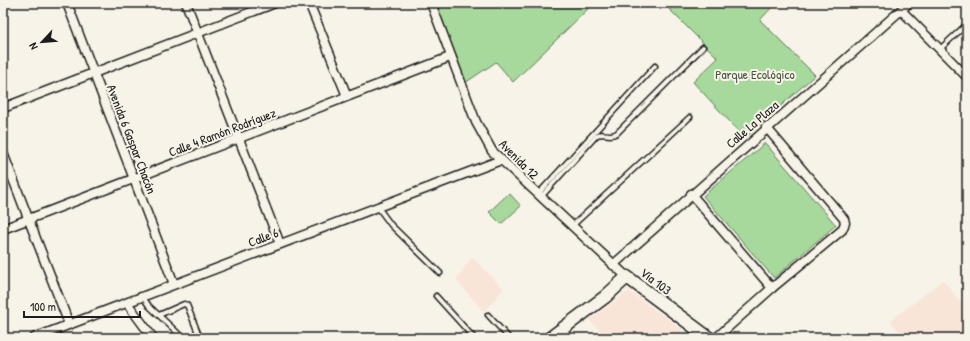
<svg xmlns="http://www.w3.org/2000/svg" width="970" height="341" font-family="'Patrick Hand',sans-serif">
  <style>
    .built { fill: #f9e5d8 }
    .green { fill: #a6d99b; stroke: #617a5c }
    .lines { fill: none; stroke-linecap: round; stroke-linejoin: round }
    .service-casing { stroke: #1c1c1c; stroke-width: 7 }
    .minor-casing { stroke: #1c1c1c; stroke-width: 11 }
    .secondary-casing { stroke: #1c1c1c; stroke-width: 15 }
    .service { stroke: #f7f3e8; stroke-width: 4 }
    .minor { stroke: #f7f3e8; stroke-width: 8 }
    .secondary { stroke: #f7f3e8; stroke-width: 12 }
    .labels { text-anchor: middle; stroke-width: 4; stroke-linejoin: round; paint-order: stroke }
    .park-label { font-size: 13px; fill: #455542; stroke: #f7f3e8 }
    .street-label { font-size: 13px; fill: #1c1c1c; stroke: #f7f3e8 }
  </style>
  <rect width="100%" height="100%" fill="#f7f3e8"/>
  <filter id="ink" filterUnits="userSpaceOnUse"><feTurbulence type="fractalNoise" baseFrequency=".025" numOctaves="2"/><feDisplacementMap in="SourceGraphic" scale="8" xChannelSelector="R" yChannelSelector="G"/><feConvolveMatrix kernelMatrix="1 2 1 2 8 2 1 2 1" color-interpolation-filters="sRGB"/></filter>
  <g filter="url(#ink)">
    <!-- built -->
    <g class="built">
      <polygon points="472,257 504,289 484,312 456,280"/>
      <polygon points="943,280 967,310 967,338 905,338 890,321"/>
      <polygon points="629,291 683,330 676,338 608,338 589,320"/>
    </g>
    <!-- green -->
    <g class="green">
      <polygon points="436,3 594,3 513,82 496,62 465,83"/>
      <polygon points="663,3 776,3 760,20 815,75 745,138 693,82 718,58"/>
      <polygon points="765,143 836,225 774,278 703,196"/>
      <polygon points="509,193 521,206 501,224 489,212"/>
    </g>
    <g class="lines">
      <defs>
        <g id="service">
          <polyline points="940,49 967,24"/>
          <polyline points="538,194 655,66"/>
          <path d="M541 197 597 135C604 132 610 138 617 133L703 47"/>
          <polyline points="377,206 391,225 440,273"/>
          <polyline points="572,226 690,117"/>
          <polyline points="436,296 474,338"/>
          <polyline points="143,297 149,306 183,338"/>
          <polyline points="159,315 184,304 187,305 200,338"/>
          <polyline points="488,315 509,338"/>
        </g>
        <g id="minor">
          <polyline points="67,3 174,284"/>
          <polyline points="186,3 280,244"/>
          <polyline points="309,3 347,96"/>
          <polyline points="431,3 476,122 492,151 627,277"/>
          <polyline points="901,10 967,77"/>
          <polyline points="3,108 275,3"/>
          <polyline points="3,153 69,324"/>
          <polyline points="691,194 772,288"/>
          <polyline points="3,229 450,57"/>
          <polyline points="613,265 909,3"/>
          <polyline points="127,303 153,338"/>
          <polyline points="34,338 501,160"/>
          <polyline points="716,338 772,288 842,230 845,223 844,219 766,127"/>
        </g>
        <polyline id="secondary" points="550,338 605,297 627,277 709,338"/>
      </defs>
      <!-- service casing -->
      <use href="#service" class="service-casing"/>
      <!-- minor casing -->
      <use href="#minor" class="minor-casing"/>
      <!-- secondary casing -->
      <use href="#secondary" class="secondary-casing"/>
      <!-- service -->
      <use href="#service" class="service"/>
      <!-- minor -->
      <use href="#minor" class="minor"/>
      <!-- secondary -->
      <use href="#secondary" class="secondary"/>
    </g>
  </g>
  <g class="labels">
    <!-- park labels -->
    <g class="park-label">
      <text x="755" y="79">Parque Ecológico</text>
    </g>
    <!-- street labels -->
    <g class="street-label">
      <text transform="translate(752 124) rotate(-41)" y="5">Calle La Plaza</text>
      <text transform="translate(222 132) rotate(-21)" y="5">Calle 4 Ramón Rodríguez</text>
      <text transform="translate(132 139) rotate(69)" y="5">Avenida 6 Gaspar Chacón</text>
      <text transform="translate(519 159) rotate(45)" y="5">Avenida 12</text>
      <text transform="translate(263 237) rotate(-21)" y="5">Calle 6</text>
      <text transform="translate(656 281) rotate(37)" y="5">Vía 103</text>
    </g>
  </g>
  <!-- margin -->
  <rect width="970" height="341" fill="none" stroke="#f7f3e8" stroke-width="16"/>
  <rect x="8" y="8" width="954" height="325" fill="none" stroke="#1c1c1c" stroke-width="1.5" filter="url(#ink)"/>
  <!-- north arrow -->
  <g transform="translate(42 42) rotate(244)" stroke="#f7f3e8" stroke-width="3" paint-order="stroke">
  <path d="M0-3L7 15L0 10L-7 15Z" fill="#1c1c1c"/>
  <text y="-6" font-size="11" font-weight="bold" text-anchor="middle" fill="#1c1c1c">N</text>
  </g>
  <!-- scale -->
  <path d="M24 311v6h116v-6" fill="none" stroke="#1c1c1c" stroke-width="2"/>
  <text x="30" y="311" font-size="12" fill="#1c1c1c" stroke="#f7f3e8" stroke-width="3" paint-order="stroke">100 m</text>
</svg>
